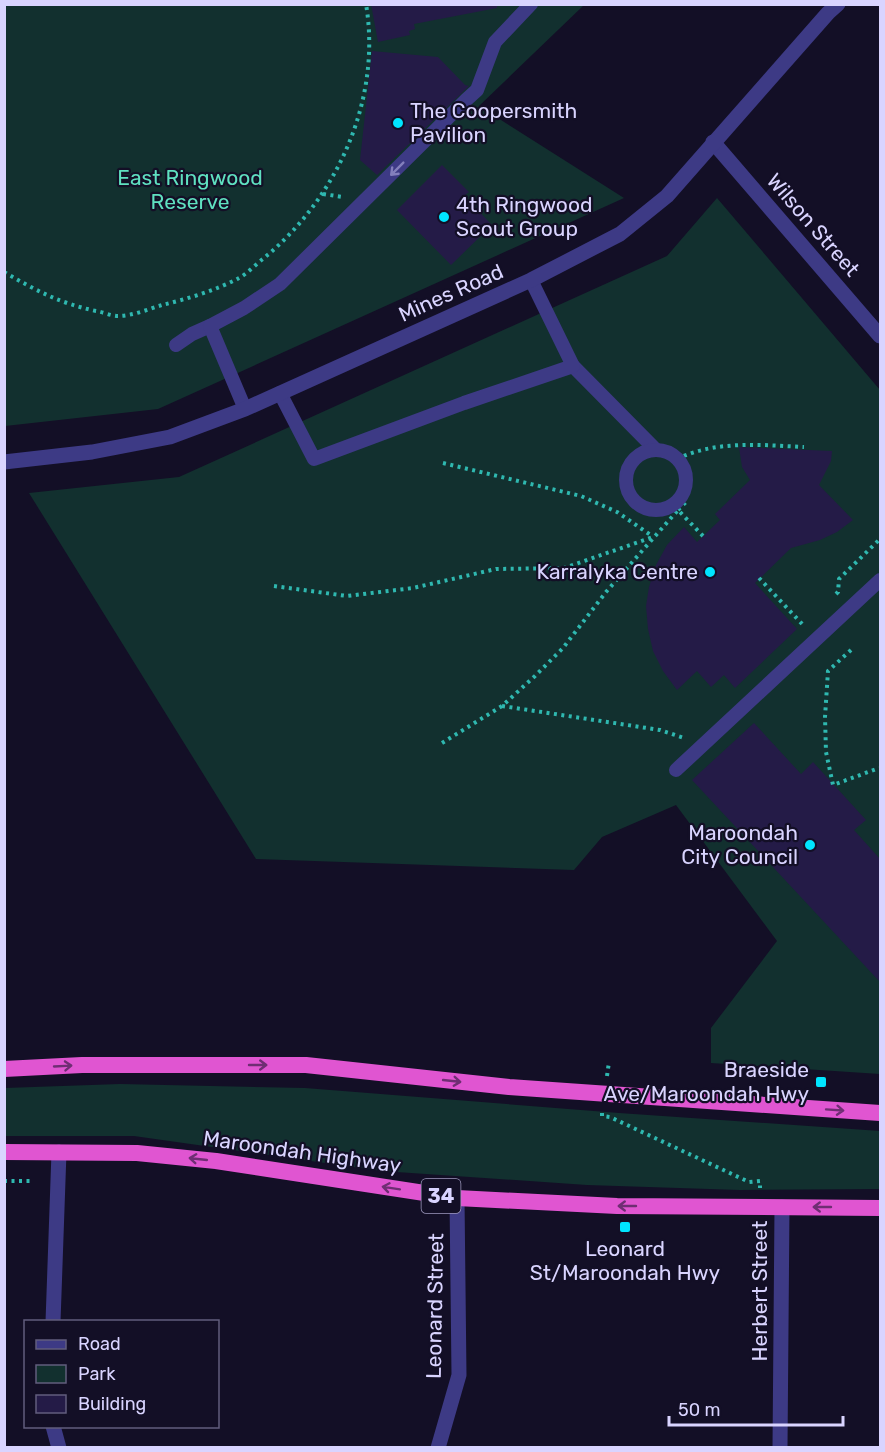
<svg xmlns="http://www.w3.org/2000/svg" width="885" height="1452" font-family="Rubik,sans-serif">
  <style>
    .green { fill: #12302f }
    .building { fill: #241b47 }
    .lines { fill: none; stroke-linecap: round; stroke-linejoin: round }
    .path { stroke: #2fb8b0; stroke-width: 4; stroke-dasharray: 3 4.5; stroke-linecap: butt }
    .service { stroke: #3d3a85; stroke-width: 14 }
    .minor { stroke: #3d3a85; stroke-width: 15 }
    .trunk { stroke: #e055d1; stroke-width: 16 }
    .oneway { stroke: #837fbc }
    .oneway2 { stroke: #6f2e73 }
    .poi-dot { fill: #00e5ff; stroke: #130f26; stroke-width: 2 }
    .labels { text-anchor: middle; stroke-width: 4.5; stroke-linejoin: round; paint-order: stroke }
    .shield { fill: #130f26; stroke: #9e99be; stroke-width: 1.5 }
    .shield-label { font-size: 20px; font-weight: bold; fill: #d9d4ff }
    .poi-label { font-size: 21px; fill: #d9d4ff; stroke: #130f26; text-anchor: end }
    .park-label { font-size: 21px; fill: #5fe0c0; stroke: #130f26 }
    .street-label { font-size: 21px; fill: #d9d4ff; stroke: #130f26 }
  </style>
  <rect width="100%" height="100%" fill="#130f26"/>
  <!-- green -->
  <g class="green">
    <polygon points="4,5 584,5 479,106 624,198 158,409 5,426"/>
    <polygon points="717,198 880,390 880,1074 711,1063 711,1028 777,941 676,805 602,837 574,870 256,859 29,493 179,477 667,256"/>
    <polygon points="120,1084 305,1088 619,1113 880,1131 880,1189 740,1190 587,1185 382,1171 134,1136 5,1136 5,1088"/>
  </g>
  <!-- building -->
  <g class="building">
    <polygon points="371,4 497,4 497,8 414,24 415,29 409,31 410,35 378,42"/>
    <polygon points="372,51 438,57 465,85 469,86 377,175 360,160"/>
    <polygon points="442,165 469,192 464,196 492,225 451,265 397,210"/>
    <polygon points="739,447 832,451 831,461 819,485 853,520 837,532 820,540 791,548 755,583 797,629 735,688 724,675 711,687 697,671 677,690 663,671 653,651 648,629 646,606 649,587 656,565 667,545 684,527 697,542 720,520 715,514 750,480 742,467"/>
    <polygon points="754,723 801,774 813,762 866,820 854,830 880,859 880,982 692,780"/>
  </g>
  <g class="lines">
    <!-- path -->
    <g class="path">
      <polyline points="323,194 343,197"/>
      <path d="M4 272C37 291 59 303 96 311 103 312 111 316 118 316 132 316 149 309 162 305 187 299 217 290 239 278 248 273 256 264 264 258 337 198 382 100 366 4"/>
      <path d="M677 459C716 440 762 445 804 447"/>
      <polyline points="443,463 581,496 617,512 652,536"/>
      <polyline points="678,510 686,502 680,498"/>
      <polyline points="759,578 804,626"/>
      <polyline points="274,586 347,596 413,588 496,569 564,568 653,537"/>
      <polyline points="836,594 838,592 839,579 880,539"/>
      <polyline points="851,650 828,671 825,717 826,752 833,785 879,768"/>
      <polyline points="502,706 660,730 684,738"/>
      <polyline points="442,743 502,706 535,676 563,648 606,592 678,510 703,536"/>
      <polyline points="607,1076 609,1062"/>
      <polyline points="602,1113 602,1116 610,1117 749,1182 760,1181 760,1188"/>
      <polyline points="4,1181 33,1181"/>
    </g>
    <!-- service -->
    <g class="service">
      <polyline points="176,345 192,334 210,326"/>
      <polyline points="573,366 656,450"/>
      <polyline points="280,393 314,459 464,403 573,366 531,280"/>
      <polyline points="245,409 210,326 244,308 280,284 466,100 477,90 495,42 531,4"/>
      <circle cx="656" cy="480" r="30"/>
      <polyline points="676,770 880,580"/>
    </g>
    <!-- minor -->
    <g class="minor">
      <polyline points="713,142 880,336"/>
      <polyline points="4,462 92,452 170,437 245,409 531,280 620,234 667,196 828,13 838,4"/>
      <polyline points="53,1322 59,1152"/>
      <polyline points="53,1426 59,1448"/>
      <polyline points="438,1448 459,1375 457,1198"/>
      <polyline points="780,1448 782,1207"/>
    </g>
    <!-- trunk -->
    <g class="trunk">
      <polyline points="4,1069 82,1065 306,1065 509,1087 880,1113"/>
      <polyline points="4,1152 137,1153 216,1161 457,1198 617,1206 880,1208"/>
    </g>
  </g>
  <!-- one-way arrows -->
  <defs><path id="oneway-shaft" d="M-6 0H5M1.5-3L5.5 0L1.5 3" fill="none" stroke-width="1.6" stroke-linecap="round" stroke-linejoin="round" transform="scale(1.5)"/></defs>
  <use class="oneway" href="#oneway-shaft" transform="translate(397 169) rotate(135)"/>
  <g class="oneway2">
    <use href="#oneway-shaft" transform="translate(258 1065)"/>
    <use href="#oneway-shaft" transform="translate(63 1066) rotate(-3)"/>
    <use href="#oneway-shaft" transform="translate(452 1081) rotate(6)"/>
    <use href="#oneway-shaft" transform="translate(835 1110) rotate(4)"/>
    <use href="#oneway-shaft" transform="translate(198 1159) rotate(-174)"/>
    <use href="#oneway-shaft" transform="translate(391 1188) rotate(-171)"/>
    <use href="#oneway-shaft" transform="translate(627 1206) rotate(-180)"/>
    <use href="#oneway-shaft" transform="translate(822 1207) rotate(-180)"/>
  </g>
  <!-- markers -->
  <g class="poi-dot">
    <circle cx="398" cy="123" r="6"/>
    <circle cx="444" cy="217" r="6"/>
    <circle cx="710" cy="572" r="6"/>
    <circle cx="810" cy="845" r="6"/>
    <rect x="815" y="1076" width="12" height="12" rx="3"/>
    <rect x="619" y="1221" width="12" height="12" rx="3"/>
  </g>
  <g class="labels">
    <!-- shield labels -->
    <rect class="shield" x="421.5" y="1179" width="39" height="34" rx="4.5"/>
    <g class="shield-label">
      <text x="441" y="1203">34</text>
    </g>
    <!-- poi labels -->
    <g class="poi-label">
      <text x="410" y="118" text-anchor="start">The Coopersmith<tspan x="410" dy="24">Pavilion</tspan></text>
      <text x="456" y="212" text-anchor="start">4th Ringwood<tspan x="456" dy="24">Scout Group</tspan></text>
      <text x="698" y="579">Karralyka Centre</text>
      <text x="798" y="840">Maroondah<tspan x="798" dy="24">City Council</tspan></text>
      <text x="809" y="1077">Braeside<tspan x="809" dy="24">Ave/Maroondah Hwy</tspan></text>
      <text x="625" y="1256" text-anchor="middle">Leonard<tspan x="625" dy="24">St/Maroondah Hwy</tspan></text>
    </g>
    <!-- park labels -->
    <g class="park-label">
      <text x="190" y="185">East Ringwood<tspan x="190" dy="24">Reserve</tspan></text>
    </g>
    <!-- street labels -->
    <g class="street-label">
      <text transform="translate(813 225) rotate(49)" y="7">Wilson Street</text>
      <text transform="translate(451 293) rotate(-24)" y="7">Mines Road</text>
      <text transform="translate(302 1152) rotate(8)" y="7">Maroondah Highway</text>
      <text transform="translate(760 1291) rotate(-90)" y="7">Herbert Street</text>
      <text transform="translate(435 1306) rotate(-89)" y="7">Leonard Street</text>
    </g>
  </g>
  <!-- border -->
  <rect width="885" height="1452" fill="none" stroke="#d9d4ff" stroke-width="12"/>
  <!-- legend -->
  <rect x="24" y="1320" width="195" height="108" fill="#130f26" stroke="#625e7d" stroke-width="1.5"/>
  <rect x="36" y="1340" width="30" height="9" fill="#3d3a85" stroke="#625e7d" stroke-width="1.5"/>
  <text x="78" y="1350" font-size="18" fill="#d9d4ff">Road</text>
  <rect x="36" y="1365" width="30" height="18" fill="#12302f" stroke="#625e7d" stroke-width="1.5"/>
  <text x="78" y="1380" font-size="18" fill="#d9d4ff">Park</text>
  <rect x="36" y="1395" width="30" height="18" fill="#241b47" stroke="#625e7d" stroke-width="1.5"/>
  <text x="78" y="1410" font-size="18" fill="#d9d4ff">Building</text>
  <!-- scale -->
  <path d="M669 1416v9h174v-9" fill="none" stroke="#d9d4ff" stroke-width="3"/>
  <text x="678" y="1416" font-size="18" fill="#d9d4ff" stroke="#130f26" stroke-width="4.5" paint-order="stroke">50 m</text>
</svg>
